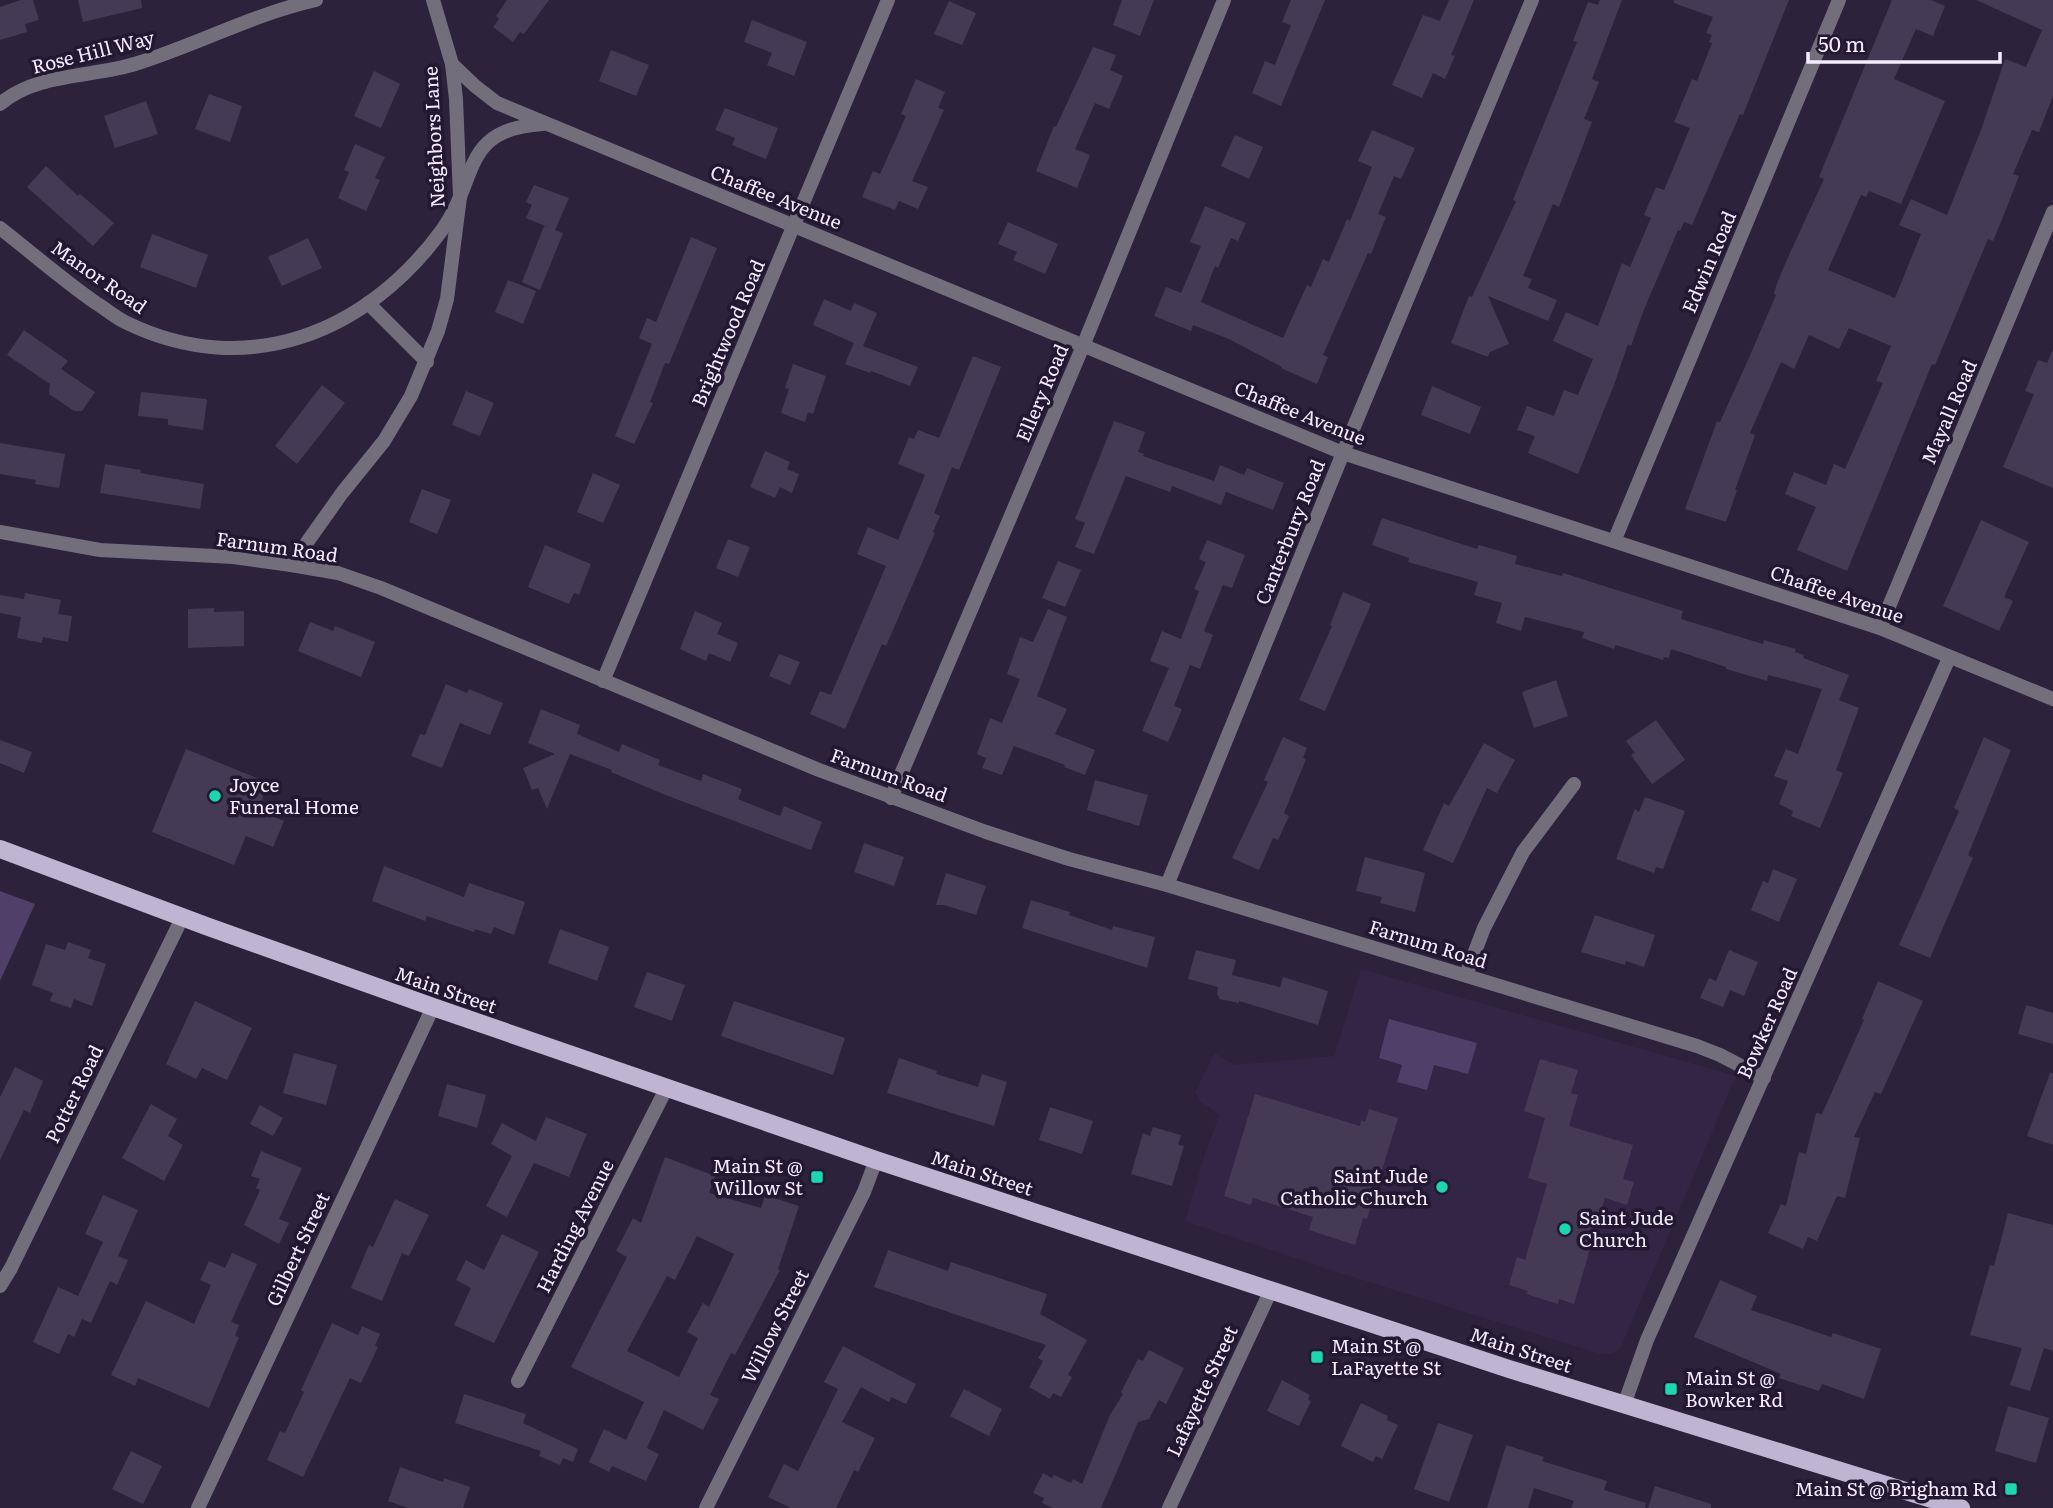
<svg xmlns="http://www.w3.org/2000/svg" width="2053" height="1508" font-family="Literata,serif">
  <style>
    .built { fill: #322546 }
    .green { fill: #4f3f69 }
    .building { fill: #443a56; fill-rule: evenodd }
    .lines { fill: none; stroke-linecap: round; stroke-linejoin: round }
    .minor { stroke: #736e7c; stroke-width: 14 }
    .tertiary { stroke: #736e7c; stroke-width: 14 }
    .primary { stroke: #bfb5d2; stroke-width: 18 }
    .poi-dot { fill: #1cd5b1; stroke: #221831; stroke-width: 2.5 }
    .labels { text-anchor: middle; stroke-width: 7; stroke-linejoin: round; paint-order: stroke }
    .street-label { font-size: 19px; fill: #f3edff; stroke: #221831 }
    .poi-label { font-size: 19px; fill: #f3edff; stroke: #221831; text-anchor: start }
  </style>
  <rect width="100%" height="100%" fill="#2c223c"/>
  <!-- built -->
  <polygon class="built" points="1361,969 1736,1076 1621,1347 1612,1354 1600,1354 1340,1273 1185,1221 1205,1153 1220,1115 1201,1102 1195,1092 1215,1053 1234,1065 1334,1056"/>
  <!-- green -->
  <g class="green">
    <polygon points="0,891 35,904 0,981"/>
    <polygon points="1389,1019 1477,1043 1468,1074 1434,1065 1427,1090 1397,1082 1402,1065 1379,1058"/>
  </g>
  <!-- building -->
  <g class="building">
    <polygon points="21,0 33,0 39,20 25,24 27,32 0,40 0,7"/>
    <polygon points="78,0 141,0 142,8 83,22"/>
    <polygon points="507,0 549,0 524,34 520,32 513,42 493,27 499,19 496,16"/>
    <polygon points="1122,0 1154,0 1140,36 1113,25"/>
    <polygon points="1291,0 1325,0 1281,106 1252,93 1265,61 1275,65 1291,25 1282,22"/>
    <polygon points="1449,0 1474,0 1451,55 1455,56 1445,79 1433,73 1422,98 1392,85 1423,15 1440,21"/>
    <polygon points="1600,0 1622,0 1592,79 1599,82 1584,119 1592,122 1559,207 1553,204 1523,276 1532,279 1528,288 1557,300 1548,321 1488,296 1509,344 1490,352 1488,357 1451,343 1469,296 1472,297 1516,201 1513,200 1577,42 1573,41 1588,2 1598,5"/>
    <polygon points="1674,0 1789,0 1743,115 1740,114 1692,225 1684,222 1680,231 1678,230 1643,312 1631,346 1628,344 1614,385 1578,474 1528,453 1535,436 1517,430 1527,406 1554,416 1564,390 1578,395 1593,359 1553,341 1566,312 1598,326 1622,263 1630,267 1651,218 1644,215 1656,187 1664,190 1690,128 1674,122 1692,79 1697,81 1712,43 1709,42 1712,35 1706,33 1713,17 1674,3"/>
    <polygon points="1892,0 1931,0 1945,6 1933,36 1916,29 1894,79 1945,101 1901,204 1869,191 1866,197 1861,195 1828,270 1895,298 1921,234 1899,225 1911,199 1947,215 1981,130 2005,59 2026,67 2042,30 1976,0 2053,0 2053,96 2039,132 2032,130 2013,174 2019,176 2003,217 1993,241 1988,239 1935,365 1932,364 1847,571 1797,550 1816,507 1785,494 1794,472 1826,485 1834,464 1845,469 1883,383 1876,381 1891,346 1849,328 1839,349 1809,335 1794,369 1781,362 1750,433 1755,435 1735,490 1737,490 1726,522 1685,509 1717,421 1720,422 1748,360 1776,295 1774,294 1776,286 1785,264 1824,179 1819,177"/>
    <polygon points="949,1 976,13 962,45 934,34"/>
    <polygon points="752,20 807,42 794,76 767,65 772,53 744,42"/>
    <polygon points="1093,47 1116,55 1110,70 1123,76 1109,109 1095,103 1075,149 1090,155 1077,188 1036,171 1054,126 1056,127"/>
    <polygon points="611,50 649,65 636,96 599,81"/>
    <polygon points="374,71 400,84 381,128 354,116"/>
    <polygon points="916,79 945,92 938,108 944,110 912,181 928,187 918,209 899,201 895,210 862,197 873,171 880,174 906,116 901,114"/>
    <polygon points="209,94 242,106 230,142 195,129"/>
    <polygon points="146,101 158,134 115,148 104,116"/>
    <polygon points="725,108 778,128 766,159 732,145 735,138 715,130"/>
    <polygon points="1372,130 1415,148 1401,179 1394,176 1378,214 1386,217 1371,254 1368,253 1323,355 1328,357 1317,384 1281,368 1282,367 1229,339 1193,325 1191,331 1154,316 1166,287 1181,293 1201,246 1190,242 1205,206 1246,223 1238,241 1231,238 1218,268 1215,266 1201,302 1283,338 1307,285 1311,287 1323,259 1329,262 1347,219 1350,221 1372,167 1358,161"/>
    <polygon points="1235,135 1263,147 1249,179 1221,166"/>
    <polygon points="355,144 385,157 375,178 380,180 366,211 338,198 349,172 344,170"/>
    <polygon points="46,166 78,196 80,194 114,223 93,246 27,187"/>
    <polygon points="534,185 569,198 555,230 563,233 540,290 522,282 544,226 550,228 526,218 532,205 526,202"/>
    <polygon points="1008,222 1058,244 1045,274 1013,260 1017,252 998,244"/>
    <polygon points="152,234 208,255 196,288 140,267"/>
    <polygon points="691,237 717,248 669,364 665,363 650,402 653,403 634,444 615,436 652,344 639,338 647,318 656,322"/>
    <polygon points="308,238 322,268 282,286 268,257"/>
    <polygon points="508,280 536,291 523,324 495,312"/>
    <polygon points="824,299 851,311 854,303 877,313 863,346 918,367 910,386 871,371 870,373 845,364 854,343 813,325"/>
    <polygon points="24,330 68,361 61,369 95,392 82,411 74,411 49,394 50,384 7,355"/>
    <polygon points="2053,349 2053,488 2003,467 2034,394 2025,391 2038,360 2047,363"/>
    <polygon points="973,356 1001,367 959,470 952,467 934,513 940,516 933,532 935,533 886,646 882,644 845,729 810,714 820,691 831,695 886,566 857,554 868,527 898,540 925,475 898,464 909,437 914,439 918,430 939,438"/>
    <polygon points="793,364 826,376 813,414 808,412 805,422 781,413 789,389 785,388"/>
    <polygon points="322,385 345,403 297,464 275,446"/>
    <polygon points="1432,386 1481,407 1470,434 1421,415"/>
    <polygon points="466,391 494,403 480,436 452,425"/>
    <polygon points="141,392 207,399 203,430 168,425 168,419 138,416"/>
    <polygon points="1114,421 1145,432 1138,452 1144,454 1143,456 1214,481 1220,465 1244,475 1247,468 1284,483 1273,510 1226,492 1221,505 1172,486 1170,492 1126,476 1094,554 1075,547 1085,523 1075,519"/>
    <polygon points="0,443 65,454 59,488 35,484 36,480 0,474"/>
    <polygon points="765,451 790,462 787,469 799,474 792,493 780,487 775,498 750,487"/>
    <polygon points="105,464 141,470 140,473 204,484 200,509 100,493"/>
    <polygon points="593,473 620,485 603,523 577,512"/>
    <polygon points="422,489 451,500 437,534 409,522"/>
    <polygon points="1382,518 1477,549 1479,545 1517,556 1515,564 1562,576 1563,573 1683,611 1681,619 1763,644 1764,640 1796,649 1795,652 1804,655 1803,658 1849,675 1839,700 1859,708 1836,770 1843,773 1820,828 1791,816 1793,811 1779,804 1788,781 1774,776 1786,749 1798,754 1822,689 1768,675 1767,681 1726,669 1726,667 1671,649 1669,658 1664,657 1663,660 1616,645 1614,649 1582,638 1584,632 1525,617 1521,631 1496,623 1502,603 1474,595 1478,582 1408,562 1409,558 1372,545"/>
    <polygon points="1981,520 2029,542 2004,597 2013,601 1999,631 1943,606"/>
    <polygon points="728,539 750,547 738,577 716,568"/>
    <polygon points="1207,540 1245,555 1232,588 1223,585 1204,631 1213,635 1200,669 1190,665 1174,706 1182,709 1168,742 1142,731 1169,668 1150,661 1162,631 1181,639 1199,591 1194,589 1206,562 1199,559"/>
    <polygon points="545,545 591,564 579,595 574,593 569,604 528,587"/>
    <polygon points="1058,561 1081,570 1065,607 1042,598"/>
    <polygon points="1343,592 1371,604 1325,711 1299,700 1332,626 1330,625"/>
    <polygon points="25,593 61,600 58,614 72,616 68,642 43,637 42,643 17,638 21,617 0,613 0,595 24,599"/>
    <polygon points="214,608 214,612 244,611 244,646 188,648 188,609"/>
    <polygon points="1048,609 1067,617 1037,696 1067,709 1055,734 1095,750 1085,775 1064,767 1065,765 1014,746 1002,775 982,768 986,758 977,754 990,718 1002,723 1020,679 1007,674 1020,637 1033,642"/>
    <polygon points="695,611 722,623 717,634 738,643 730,662 709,653 706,661 680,649"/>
    <polygon points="310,622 333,631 335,626 375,642 361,677 298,651"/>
    <polygon points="779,654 800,662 790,685 769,676"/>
    <polygon points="1556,680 1568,716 1534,728 1522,692"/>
    <polygon points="446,684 467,693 469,689 503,703 490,735 460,723 442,768 411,756 420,734 425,735"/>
    <polygon points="541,709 580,725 577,734 619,752 622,744 660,760 658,765 701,781 703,774 742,789 738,799 780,816 784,806 822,822 811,850 663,794 611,772 612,770 570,754 547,809 538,788 532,790 523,768 555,754 528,743"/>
    <polygon points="1656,720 1685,760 1652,784 1631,755 1635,753 1626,741"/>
    <polygon points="1283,737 1307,748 1303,758 1306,759 1284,813 1289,816 1278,840 1273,838 1259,870 1232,858 1268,782 1264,780"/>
    <polygon points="1984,737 2011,750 1968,855 1973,858 1930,958 1899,945 1959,811 1954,808"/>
    <polygon points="0,740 32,752 24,773 0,763"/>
    <polygon points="1484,743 1515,760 1497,793 1487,788 1453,863 1423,850 1444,803 1449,806"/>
    <polygon points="186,749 269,783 257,810 284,821 273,847 246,836 234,865 152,832"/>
    <polygon points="1095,780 1148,795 1139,826 1087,810"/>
    <polygon points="1645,797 1685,811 1663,869 1656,867 1654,873 1616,859 1635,809 1639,812"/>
    <polygon points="864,843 904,857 894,886 854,872"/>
    <polygon points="1365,857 1425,873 1415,912 1380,903 1382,897 1356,891"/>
    <polygon points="384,866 464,897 469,883 525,902 514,935 494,927 491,934 475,929 474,932 427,916 425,921 372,901"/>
    <polygon points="1773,869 1797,879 1779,922 1751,910 1763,881 1768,883"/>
    <polygon points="946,873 986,886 976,915 944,905 936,905"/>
    <polygon points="1031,900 1070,912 1069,915 1112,930 1113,926 1155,937 1147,968 1022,928"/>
    <polygon points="1595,915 1655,935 1644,967 1626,961 1625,965 1581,952"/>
    <polygon points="560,929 609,947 597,981 548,963"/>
    <polygon points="68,942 91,950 88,958 106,964 92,1006 74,999 71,1008 50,1001 53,993 32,985 46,944 65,950"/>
    <polygon points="1196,950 1236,960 1232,975 1280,987 1283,977 1328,991 1318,1025 1239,1001 1239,1003 1219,999 1219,996 1217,995 1218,987 1188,979"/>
    <polygon points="1729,950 1758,962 1744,996 1730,990 1723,1007 1700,998 1709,978 1716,981"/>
    <polygon points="647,972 685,985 672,1021 634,1007"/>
    <polygon points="1878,981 1923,1001 1881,1094 1875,1092 1854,1137 1860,1138 1845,1198 1837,1196 1817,1241 1808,1237 1803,1249 1768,1233 1781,1204 1786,1206 1799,1152 1806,1154 1816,1113 1822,1114 1864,1020 1862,1019"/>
    <polygon points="195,1001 252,1028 227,1080 202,1068 196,1079 166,1064"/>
    <polygon points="734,1001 845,1038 833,1075 721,1036"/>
    <polygon points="2026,1005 2053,1013 2053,1044 2018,1034"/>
    <polygon points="294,1053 337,1065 326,1105 283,1093"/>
    <polygon points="899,1058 937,1071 936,1074 978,1087 982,1074 1007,1082 994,1126 887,1093"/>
    <polygon points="1540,1059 1578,1070 1571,1093 1578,1095 1569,1126 1633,1145 1623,1179 1634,1182 1627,1205 1605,1198 1574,1304 1559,1299 1558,1304 1526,1294 1528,1291 1509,1285 1517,1257 1525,1260 1547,1184 1528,1178 1545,1118 1524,1111"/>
    <polygon points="15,1067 43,1081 30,1113 24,1110 0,1160 0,1097"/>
    <polygon points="2050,1073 2053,1073 2053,1145 2027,1136"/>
    <polygon points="447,1084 486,1095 477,1128 438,1116"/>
    <polygon points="1255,1094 1360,1126 1361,1120 1365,1122 1369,1109 1398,1118 1367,1219 1363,1218 1355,1245 1309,1230 1313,1217 1253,1198 1251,1205 1224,1196"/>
    <polygon points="151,1104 177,1119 168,1136 183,1145 164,1181 122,1158"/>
    <polygon points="260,1105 283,1118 273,1136 250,1124"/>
    <polygon points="1050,1107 1093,1121 1082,1154 1039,1140"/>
    <polygon points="546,1117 587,1134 569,1177 534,1163 507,1217 486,1206 512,1156 491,1144 502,1123 536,1141"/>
    <polygon points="1153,1127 1181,1135 1178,1145 1184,1146 1172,1186 1131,1174 1143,1133 1150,1136"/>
    <polygon points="261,1151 302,1168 279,1219 289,1223 279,1244 244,1225 260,1190 256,1188 260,1179 251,1176"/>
    <path d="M665 1157 715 1176 709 1193 761 1208 765 1195 799 1206 778 1269 780 1270 735 1355 731 1353 710 1395 719 1399 703 1430 664 1410 647 1448 659 1454 646 1481 612 1466 609 1472 589 1462 604 1429 626 1440 644 1402 571 1367 627 1257 616 1251 633 1218 641 1223ZM697 1236 734 1254 709 1307 703 1303 687 1332 698 1338 679 1377 627 1351 667 1276 675 1280Z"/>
    <polygon points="103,1195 138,1210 118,1256 128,1260 117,1285 110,1281 91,1323 82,1319 74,1337 68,1334 59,1354 33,1342 58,1287 78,1296 103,1242 85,1234"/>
    <polygon points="395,1199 429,1215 409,1256 402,1253 382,1301 351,1288 369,1245 373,1247"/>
    <polygon points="2008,1213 2053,1225 2053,1351 2044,1348 2030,1391 2010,1385 2022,1348 1970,1335 1990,1265 1994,1266"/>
    <polygon points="502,1234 539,1252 494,1343 454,1325 471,1288 456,1280 466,1260 484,1270"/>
    <polygon points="888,1250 948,1271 951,1262 1047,1294 1040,1314 1087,1340 1068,1375 1072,1377 1061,1397 1053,1393 1050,1399 1029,1387 1043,1361 1038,1358 1046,1345 874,1287"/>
    <polygon points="232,1253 257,1264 231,1322 239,1325 235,1336 239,1337 209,1408 138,1378 135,1386 111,1375 146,1301 194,1324 211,1285 200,1280 209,1261 225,1268"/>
    <polygon points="1720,1280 1757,1296 1751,1310 1831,1337 1833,1333 1881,1349 1864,1399 1822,1384 1819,1391 1779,1378 1781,1374 1694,1337"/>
    <polygon points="332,1323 358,1335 362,1326 380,1334 375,1346 378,1347 361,1383 350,1378 303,1477 267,1460 280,1431 285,1433 304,1392 301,1390"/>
    <polygon points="843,1346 916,1384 906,1404 891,1397 889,1402 861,1387 842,1422 875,1438 858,1472 854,1470 836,1508 791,1508 768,1497 784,1464 798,1471 838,1389 824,1382"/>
    <polygon points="1149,1350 1184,1368 1166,1404 1159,1400 1149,1419 1138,1422 1101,1508 1053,1508 1042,1503 1044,1498 1033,1493 1043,1473 1052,1478 1054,1475 1071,1483 1073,1479 1082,1484 1110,1415 1123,1394 1121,1392 1138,1359 1143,1361"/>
    <polygon points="1282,1380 1310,1395 1308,1400 1311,1401 1299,1426 1267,1411"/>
    <polygon points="964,1389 1002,1409 989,1436 950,1416"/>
    <polygon points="464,1394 526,1414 523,1423 578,1449 573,1462 563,1458 560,1465 539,1456 541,1451 455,1423"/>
    <polygon points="1361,1403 1388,1416 1387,1420 1398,1425 1382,1459 1376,1456 1373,1462 1341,1446"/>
    <polygon points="2008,1406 2049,1418 2036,1463 1995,1451"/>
    <polygon points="1438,1423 1473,1435 1449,1502 1414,1489"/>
    <polygon points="1506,1445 1544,1457 1542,1461 1607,1481 1604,1490 1646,1503 1645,1508 1571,1508 1574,1501 1534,1488 1528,1508 1487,1508"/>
    <polygon points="131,1451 162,1466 143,1504 112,1489"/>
    <polygon points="400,1467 443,1482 444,1478 470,1487 463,1508 408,1508 388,1501"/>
    <polygon points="1655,1486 1711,1504 1711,1508 1648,1508"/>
  </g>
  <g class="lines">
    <!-- minor -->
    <g class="minor">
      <polyline points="452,64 475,86 497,103 1343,453 1880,628 2053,699"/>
      <path d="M0 104C37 72 93 78 138 63 198 44 254 14 316 0"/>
      <path d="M0 228C32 253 63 280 96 303 106 309 116 318 127 323 247 381 367 333 442 230 479 179 460 129 543 124"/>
      <polyline points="368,303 427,362"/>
      <polyline points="0,532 100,550 233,557 291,565 338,573 381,588 819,770 986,832 1069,859 1167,885 1697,1046 1720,1055 1764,1078"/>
      <polyline points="1615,539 1839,0"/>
      <polyline points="291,565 342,493 384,441 411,396 438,331 447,299 460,197 456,99 452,64 433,0"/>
      <polyline points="1880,628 2053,212"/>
      <polyline points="603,681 888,0"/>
      <polyline points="891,798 1083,346 1224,0"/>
      <polyline points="1167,885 1343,453 1532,0"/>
      <polyline points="1466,975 1484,928 1523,852 1574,784"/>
      <polyline points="0,1286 11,1268 182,918"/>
      <polyline points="518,1381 666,1089"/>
      <polyline points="1624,1405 1647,1340 1949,658"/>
      <polyline points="198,1508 433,1007"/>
      <polyline points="1169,1508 1271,1290"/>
    </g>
    <!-- tertiary -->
    <polyline class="tertiary" points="706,1508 864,1192 876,1160"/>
    <!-- primary -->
    <polyline class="primary" points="0,849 206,926 433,1007 876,1160 1509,1369 1961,1508"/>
  </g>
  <!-- markers -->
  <g class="poi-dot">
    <circle cx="215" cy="796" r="7"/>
    <rect x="810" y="1170" width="14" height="14" rx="3.5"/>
    <circle cx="1442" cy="1187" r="7"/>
    <circle cx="1565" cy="1229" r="7"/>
    <rect x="1310" y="1350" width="14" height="14" rx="3.5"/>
    <rect x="1664" y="1382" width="14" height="14" rx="3.5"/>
    <rect x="2004" y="1482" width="14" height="14" rx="3.5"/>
  </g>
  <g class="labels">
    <!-- street labels -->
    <g class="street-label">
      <text transform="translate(93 52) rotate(-14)" y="7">Rose Hill Way</text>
      <text transform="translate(434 137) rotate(-93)" y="7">Neighbors Lane</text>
      <text transform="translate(776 197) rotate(22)" y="7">Chaffee Avenue</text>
      <text transform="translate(1709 262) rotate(-67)" y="7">Edwin Road</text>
      <text transform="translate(99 277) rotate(35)" y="7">Manor Road</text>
      <text transform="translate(728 333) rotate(-67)" y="7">Brightwood Road</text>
      <text transform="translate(1042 393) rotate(-67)" y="7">Ellery Road</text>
      <text transform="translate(1949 412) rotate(-67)" y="7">Mayall Road</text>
      <text transform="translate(1300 413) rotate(22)" y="7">Chaffee Avenue</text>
      <text transform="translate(1290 532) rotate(-68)" y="7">Canterbury Road</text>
      <text transform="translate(277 547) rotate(8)" y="7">Farnum Road</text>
      <text transform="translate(1837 594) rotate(19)" y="7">Chaffee Avenue</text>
      <text transform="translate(889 775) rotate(20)" y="7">Farnum Road</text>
      <text transform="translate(1428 944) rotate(17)" y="7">Farnum Road</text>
      <text transform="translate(446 990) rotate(19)" y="7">Main Street</text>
      <text transform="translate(1767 1023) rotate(-66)" y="7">Bowker Road</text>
      <text transform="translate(74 1094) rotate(-64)" y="7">Potter Road</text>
      <text transform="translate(982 1173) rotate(18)" y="7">Main Street</text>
      <text transform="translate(575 1226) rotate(-63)" y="7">Harding Avenue</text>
      <text transform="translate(298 1249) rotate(-65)" y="7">Gilbert Street</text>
      <text transform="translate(775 1326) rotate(-63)" y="7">Willow Street</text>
      <text transform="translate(1521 1350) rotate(18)" y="7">Main Street</text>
      <text transform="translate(1202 1391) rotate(-65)" y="7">Lafayette Street</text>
    </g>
    <!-- poi labels -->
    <g class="poi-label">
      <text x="229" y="792">Joyce<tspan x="229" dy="22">Funeral Home</tspan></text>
      <text x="803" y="1173" text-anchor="end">Main St @<tspan x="803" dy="22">Willow St</tspan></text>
      <text x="1428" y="1183" text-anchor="end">Saint Jude<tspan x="1428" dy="22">Catholic Church</tspan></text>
      <text x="1579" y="1225">Saint Jude<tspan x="1579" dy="22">Church</tspan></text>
      <text x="1331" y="1353">Main St @<tspan x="1331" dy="22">LaFayette St</tspan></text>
      <text x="1685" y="1385">Main St @<tspan x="1685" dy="22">Bowker Rd</tspan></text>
      <text x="1997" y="1496" text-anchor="end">Main St @ Brigham Rd</text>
    </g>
  </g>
  <!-- scale -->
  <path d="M1808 52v10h192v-10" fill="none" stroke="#f3edff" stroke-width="3.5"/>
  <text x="1818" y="52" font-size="21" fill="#f3edff" stroke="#221831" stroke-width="5" paint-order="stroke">50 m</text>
</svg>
